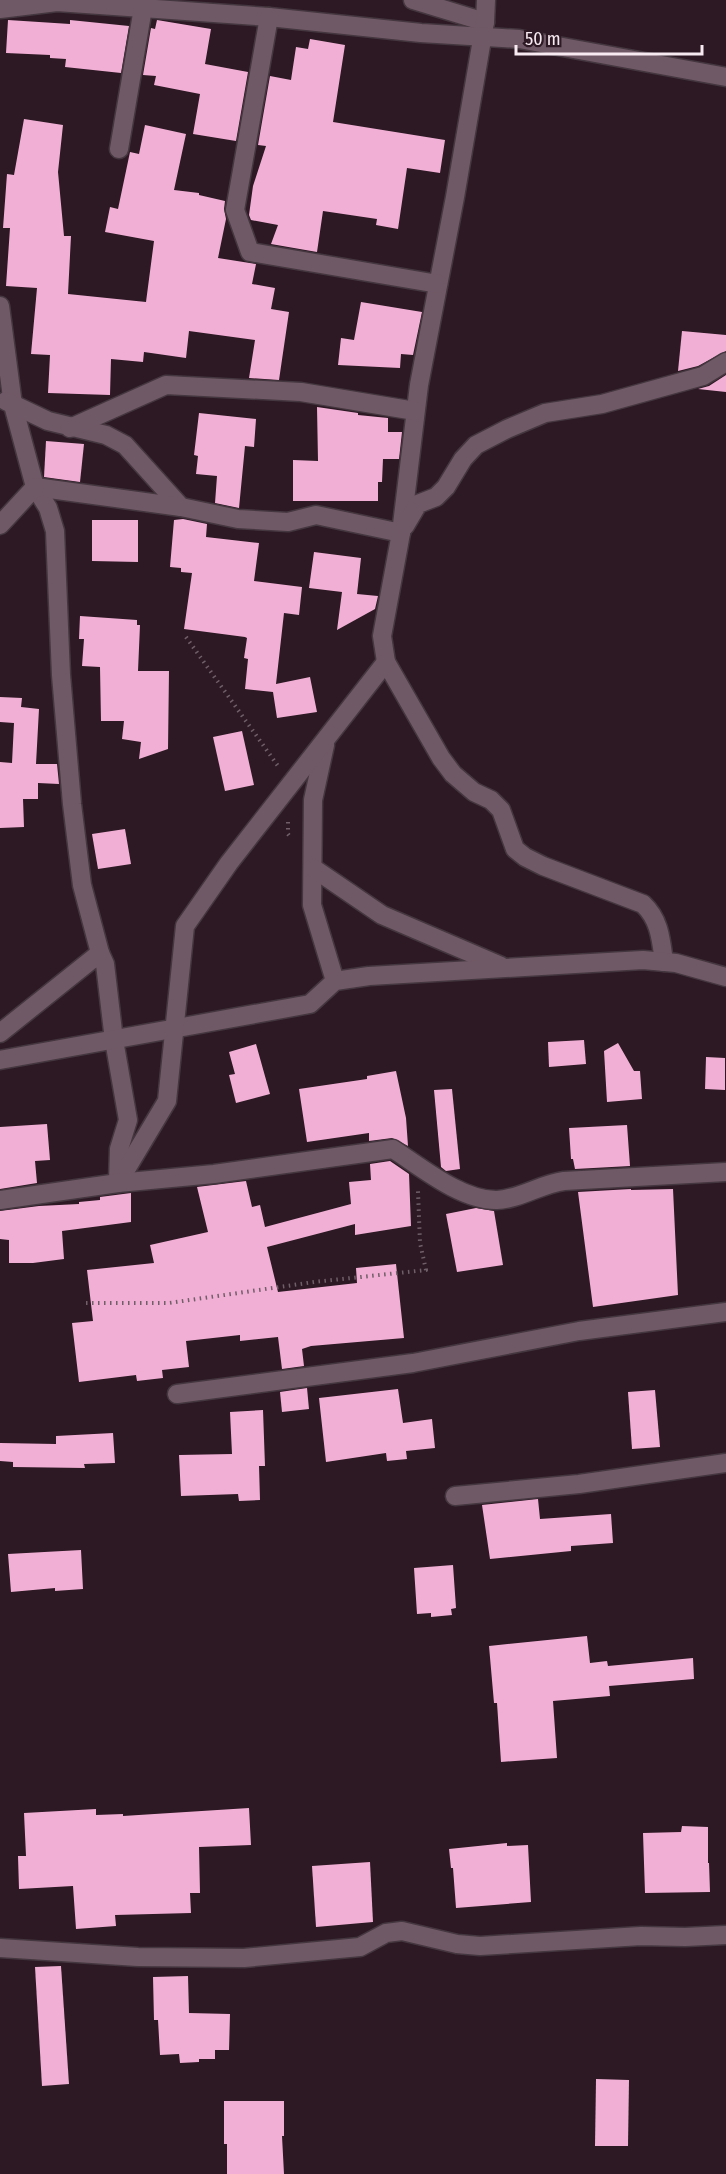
<svg xmlns="http://www.w3.org/2000/svg" width="726" height="2174" font-family="'Fira Sans Condensed',sans-serif">
  <style>
    .building { fill: #f2afd5 }
    .lines { fill: none; stroke-linecap: round; stroke-linejoin: round }
    .minor-casing { stroke: #45373f; stroke-width: 21 }
    .path { stroke: #705e68; stroke-width: 4; stroke-dasharray: 1.5 4.5; stroke-linecap: butt }
    .minor { stroke: #705966; stroke-width: 18 }
  </style>
  <rect width="100%" height="100%" fill="#2c1924"/>
  <!-- building -->
  <g class="building">
    <polygon points="8,20 70,24 70,20 129,26 121,73 65,67 66,59 50,58 50,55 6,53"/>
    <polygon points="157,20 211,29 205,64 248,72 236,141 193,134 200,94 154,85 156,76 143,75 151,28 155,29"/>
    <polygon points="310,39 345,45 333,122 445,140 440,173 407,168 398,229 376,225 377,219 323,211 317,252 271,244 278,225 251,220 249,215 253,186 266,146 258,145 270,76 291,80 296,47 308,49"/>
    <polygon points="24,119 63,125 58,172 64,236 71,236 68,294 146,302 154,241 105,232 110,207 118,209 130,152 139,154 145,125 186,134 174,190 199,193 199,195 225,201 224,209 226,219 218,258 256,264 252,284 275,288 271,309 289,312 279,380 249,378 255,340 189,331 186,358 144,352 143,362 111,359 110,395 48,393 50,355 31,354 37,288 6,286 10,228 3,228 7,174 14,175"/>
    <polygon points="361,302 422,312 413,355 401,354 400,368 338,365 341,338 354,340"/>
    <polygon points="682,331 726,335 726,351 698,366 678,371"/>
    <polygon points="726,375 726,392 698,389 709,386"/>
    <polygon points="317,407 358,413 358,415 388,418 388,432 402,432 399,459 383,459 382,482 378,482 378,501 293,501 293,460 318,461"/>
    <polygon points="199,413 256,419 254,447 245,446 239,508 215,503 217,476 196,474 198,456 194,455"/>
    <polygon points="46,441 84,444 80,482 44,477"/>
    <polygon points="183,519 207,524 206,537 259,543 254,581 302,587 299,615 284,613 276,684 310,677 317,712 277,718 273,692 245,689 248,659 244,658 247,638 245,637 184,629 192,573 181,572 181,568 170,567 174,520"/>
    <polygon points="92,520 138,520 138,562 92,561"/>
    <polygon points="314,552 361,558 357,594 378,596 375,609 337,630 342,592 309,588"/>
    <polygon points="80,616 137,620 137,625 140,625 138,671 169,671 168,749 139,759 141,742 122,739 124,721 101,721 100,667 82,666 84,639 79,639"/>
    <polygon points="0,697 22,698 21,707 39,709 36,764 57,764 59,784 38,783 38,799 23,799 24,827 0,828 0,762 12,763 14,723 0,722"/>
    <polygon points="242,731 254,785 225,791 213,737"/>
    <polygon points="125,829 131,864 98,869 92,834"/>
    <polygon points="584,1040 586,1064 549,1067 548,1042"/>
    <polygon points="618,1043 634,1071 640,1071 642,1099 607,1102 604,1051"/>
    <polygon points="256,1044 270,1094 236,1103 229,1075 235,1074 229,1052"/>
    <polygon points="706,1057 725,1058 725,1090 705,1089"/>
    <polygon points="396,1071 406,1118 408,1146 392,1138 369,1141 369,1133 307,1142 299,1089 367,1079 367,1076"/>
    <polygon points="452,1089 460,1169 446,1171 441,1167 434,1090"/>
    <polygon points="47,1124 50,1160 35,1161 37,1183 0,1189 0,1127"/>
    <polygon points="627,1125 630,1166 575,1169 573,1159 571,1159 569,1128"/>
    <polygon points="390,1161 409,1174 411,1226 355,1235 355,1224 267,1247 278,1292 357,1283 356,1268 396,1264 404,1338 311,1346 302,1349 304,1366 282,1369 278,1337 240,1341 240,1335 186,1341 189,1367 162,1370 163,1378 137,1381 136,1375 79,1382 72,1323 93,1321 87,1270 154,1263 150,1245 208,1232 197,1187 246,1181 252,1207 260,1205 265,1227 351,1204 349,1182 371,1180 370,1164"/>
    <polygon points="631,1189 631,1190 673,1189 678,1295 593,1307 578,1192"/>
    <polygon points="131,1193 131,1222 62,1231 64,1259 33,1263 9,1263 9,1240 0,1239 0,1211 39,1206 79,1204 79,1202 100,1200 100,1197"/>
    <polygon points="476,1208 494,1211 503,1265 457,1272 446,1214"/>
    <polygon points="307,1388 309,1409 282,1412 280,1392"/>
    <polygon points="398,1389 403,1423 432,1419 435,1448 406,1451 407,1459 387,1461 386,1453 326,1462 319,1398"/>
    <polygon points="655,1390 660,1447 632,1449 628,1392"/>
    <polygon points="263,1410 265,1466 259,1466 260,1500 239,1501 238,1494 181,1496 179,1455 232,1454 230,1412"/>
    <polygon points="113,1433 115,1463 84,1464 85,1468 13,1467 13,1462 0,1461 0,1443 56,1444 56,1436"/>
    <polygon points="538,1499 540,1519 611,1514 613,1543 571,1546 571,1551 490,1559 482,1505"/>
    <polygon points="81,1550 83,1589 55,1591 55,1588 11,1592 8,1554"/>
    <polygon points="453,1565 456,1608 451,1609 452,1615 431,1617 431,1613 417,1614 414,1568"/>
    <polygon points="587,1636 590,1663 607,1661 608,1666 693,1658 694,1679 609,1686 610,1696 553,1701 557,1758 501,1762 497,1703 494,1703 489,1646"/>
    <polygon points="249,1808 251,1845 199,1847 200,1893 190,1893 191,1913 115,1915 116,1926 76,1929 73,1886 19,1889 18,1856 26,1856 24,1813 96,1809 96,1815 123,1814 123,1816"/>
    <polygon points="682,1826 708,1827 708,1863 709,1863 710,1892 645,1893 643,1833 681,1832"/>
    <polygon points="507,1843 507,1846 528,1845 531,1902 456,1908 453,1868 451,1868 449,1849"/>
    <polygon points="370,1862 373,1922 316,1927 312,1866"/>
    <polygon points="61,1966 69,2084 42,2086 35,1967"/>
    <polygon points="188,1976 189,2013 230,2014 229,2050 215,2050 215,2059 199,2059 199,2062 180,2063 179,2054 160,2055 158,2020 154,2020 153,1977"/>
    <polygon points="596,2079 629,2080 628,2146 595,2146"/>
    <polygon points="224,2101 284,2101 284,2136 282,2136 284,2174 227,2174 227,2144 224,2144"/>
  </g>
  <g class="lines">
    <defs>
      <g id="minor">
        <polyline points="413,0 485,22"/>
        <path d="M486 0 485 22 455 197 419 385 401 533 382 636 386 662 441 758 453 774 474 792 491 800 501 810 515 849 525 857 543 866 643 904C660 920 661 940 664 962"/>
        <polyline points="0,9 57,2 269,17 421,33 519,39 726,77"/>
        <polyline points="269,17 235,210 250,252 438,284"/>
        <polyline points="119,149 143,8"/>
        <polyline points="0,306 13,405 35,487 48,508 55,531 61,675 72,804 82,885 100,953"/>
        <polyline points="6,401 48,421 106,435 125,445 181,507"/>
        <polyline points="70,428 166,385 301,392 415,411"/>
        <polyline points="35,487 181,507 238,519 288,522 316,515 401,533"/>
        <polyline points="0,525 35,487"/>
        <polyline points="405,526 418,504 436,497 446,487 463,459 476,445 507,429 545,413 602,404 703,376 726,362"/>
        <polyline points="325,745 313,800 312,905 335,981"/>
        <polyline points="313,868 382,915 501,966"/>
        <polyline points="0,1033 100,953 105,964 114,1040 128,1120 119,1149 118,1181"/>
        <polyline points="0,1060 310,1004 335,981 369,976 643,960 676,963 726,977"/>
        <polyline points="118,1183 167,1101 185,926 229,863 386,662"/>
        <path d="M0 1200 118 1183 214 1174 393 1149C421 1167 462 1201 497 1200 520 1199 541 1184 564 1181L726 1172"/>
        <polyline points="177,1394 413,1363 579,1331 726,1312"/>
        <polyline points="455,1496 579,1484 726,1463"/>
        <polyline points="0,1948 138,1957 244,1958 360,1947 386,1933 402,1931 457,1944 480,1946 641,1936 685,1937 726,1935"/>
      </g>
    </defs>
    <!-- minor casing -->
    <use href="#minor" class="minor-casing"/>
    <!-- path -->
    <g class="path">
      <polyline points="186,637 278,766"/>
      <polyline points="288,822 288,834 291,838"/>
      <polyline points="86,1303 169,1303 314,1282 426,1270 420,1243 418,1191"/>
    </g>
    <!-- minor -->
    <use href="#minor" class="minor"/>
  </g>
  <!-- scale -->
  <path d="M516 45v9h186v-9" fill="none" stroke="#f8eaf1" stroke-width="3"/>
  <text x="525" y="45" font-size="18" fill="#f8eaf1" stroke="#2c1924" stroke-width="4.5" paint-order="stroke">50 m</text>
</svg>
